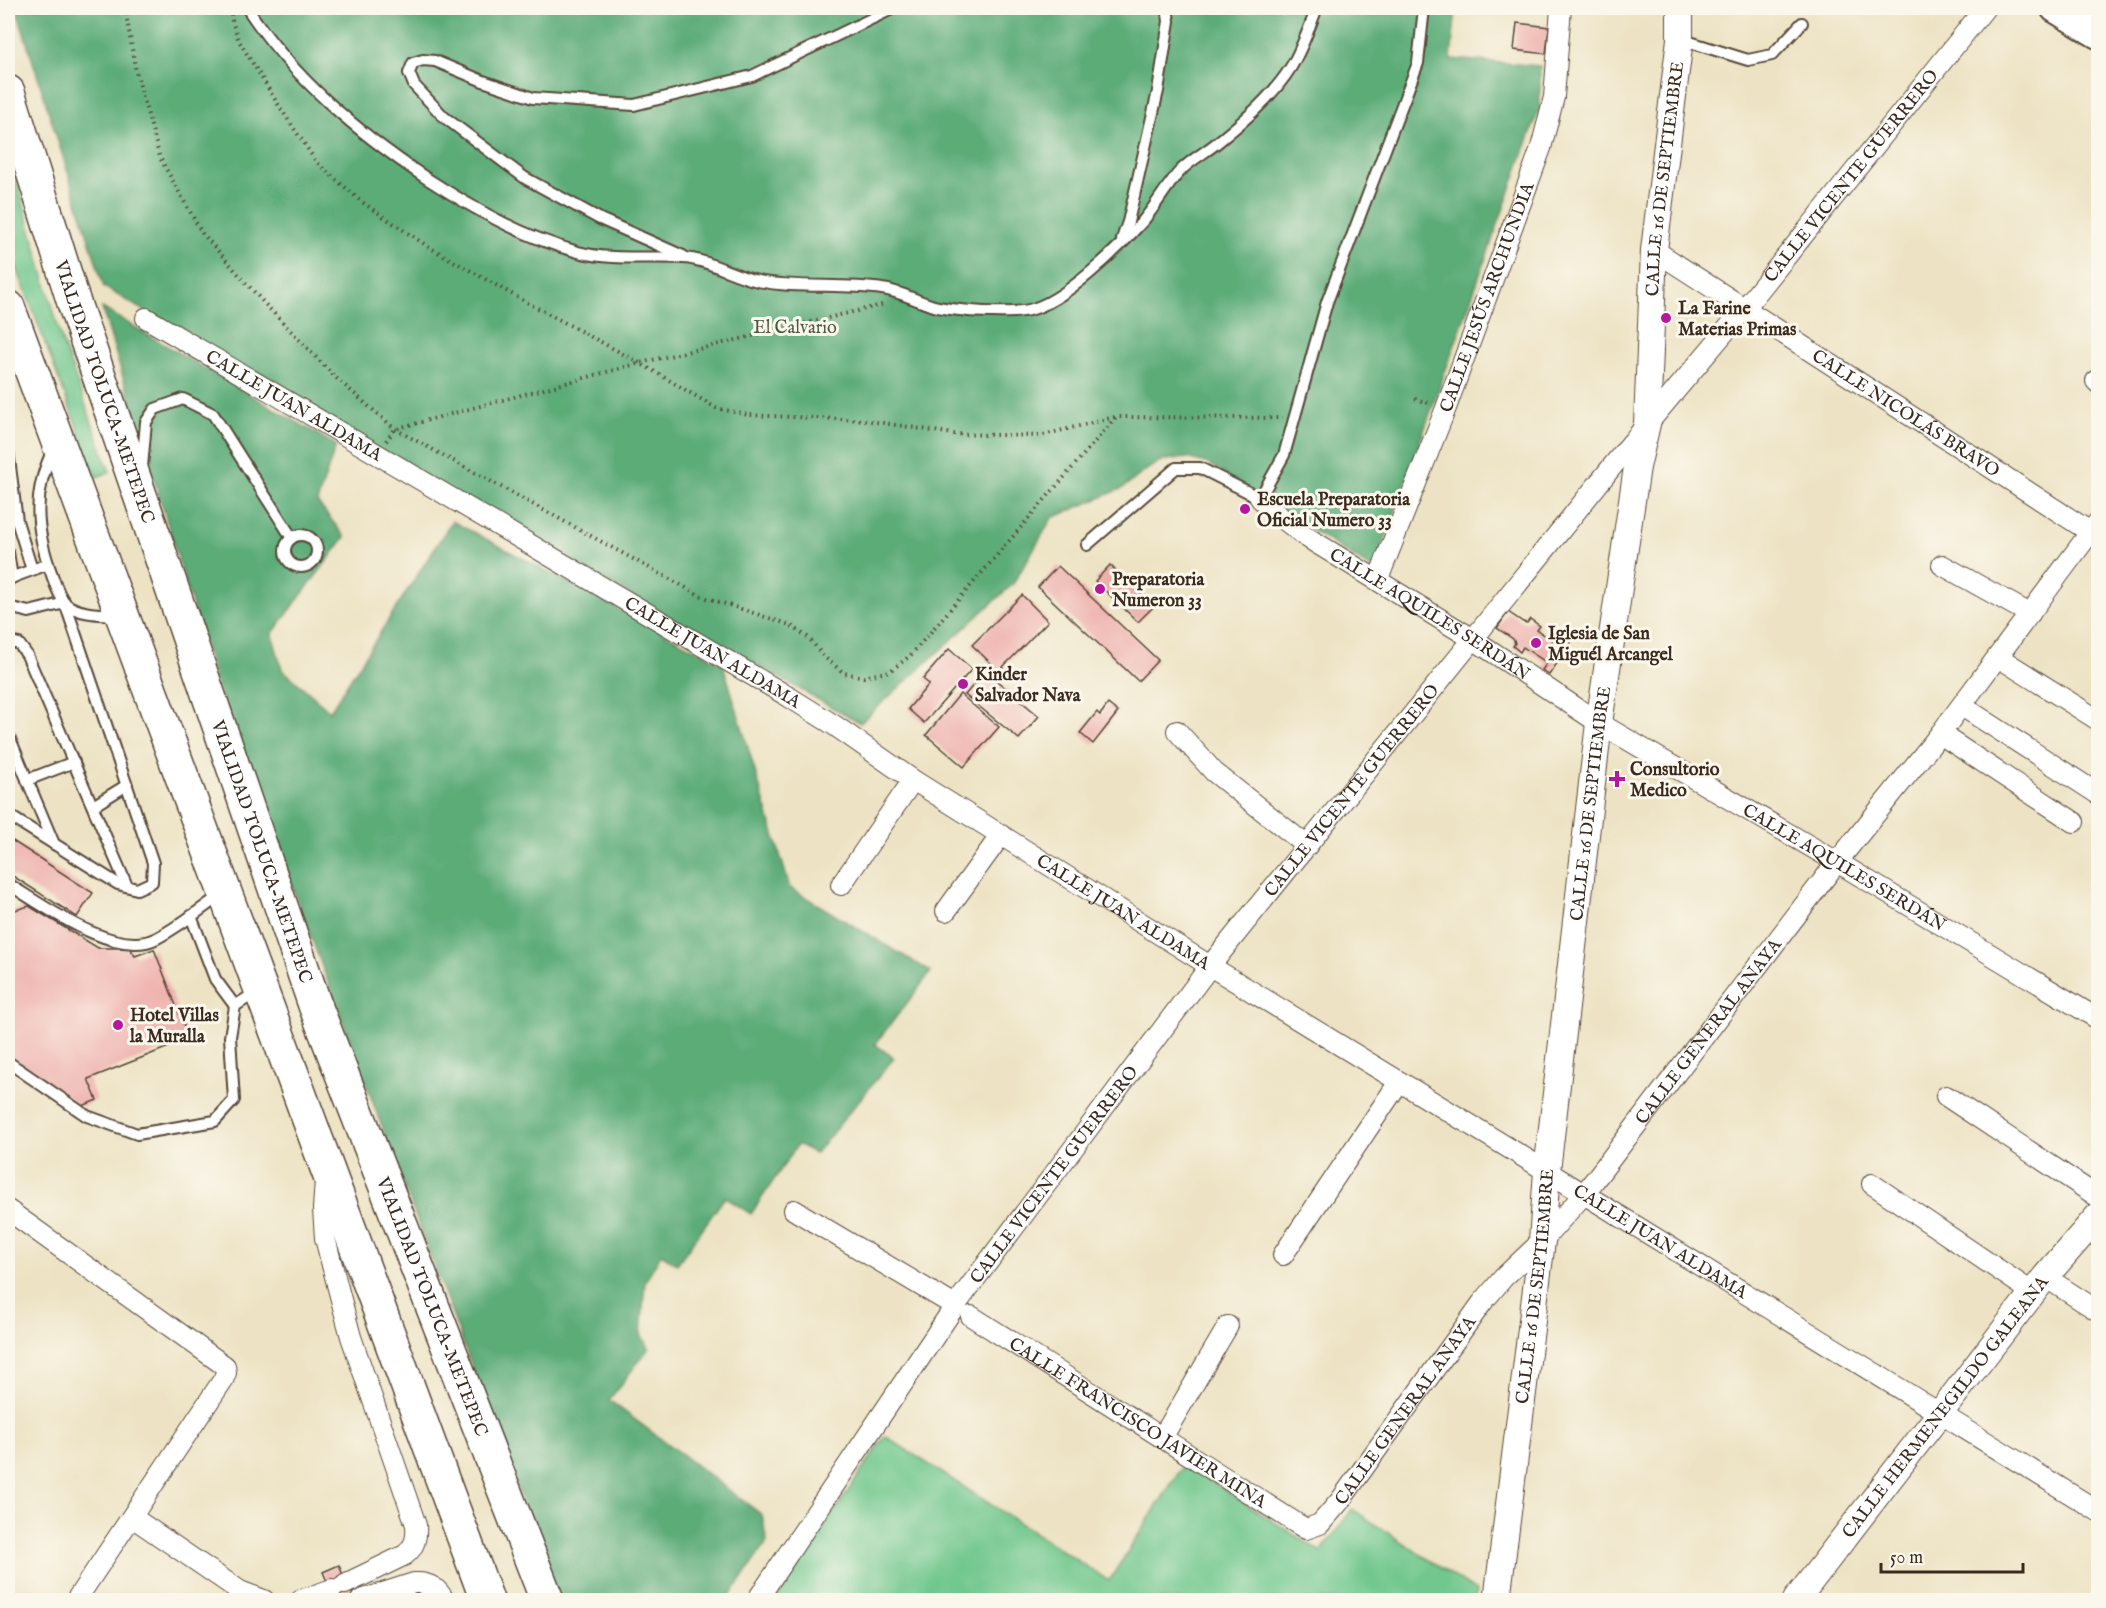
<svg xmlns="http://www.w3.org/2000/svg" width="2106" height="1608" font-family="'IM FELL English',serif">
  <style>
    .green { fill: #71c78d; stroke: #567856; stroke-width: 1.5 }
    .forest { fill: #5cac78; stroke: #4c6b4b; stroke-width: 1.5 }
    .building { fill: #eeafab }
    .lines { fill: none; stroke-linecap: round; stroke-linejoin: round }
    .service-casing { stroke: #564637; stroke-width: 14 }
    .minor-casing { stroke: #564637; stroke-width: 22 }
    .tertiary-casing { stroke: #564637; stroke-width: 28 }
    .secondary-casing { stroke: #564637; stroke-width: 32 }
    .trunk-casing { stroke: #564637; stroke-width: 36 }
    .path { stroke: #564637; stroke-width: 4; stroke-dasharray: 1.5 4.5; stroke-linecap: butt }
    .service { stroke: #fff; stroke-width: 10 }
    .minor { stroke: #fff; stroke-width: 20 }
    .tertiary { stroke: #fff; stroke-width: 26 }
    .secondary { stroke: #fff; stroke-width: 28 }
    .trunk { stroke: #fff; stroke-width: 33 }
    .poi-dot { fill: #b5179e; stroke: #fbf7ec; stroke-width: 2 }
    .labels { text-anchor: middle; stroke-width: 6; stroke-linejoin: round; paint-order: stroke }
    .street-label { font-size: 18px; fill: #3b2a1e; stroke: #fbf7ec }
    .poi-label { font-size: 18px; font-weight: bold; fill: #3b2a1e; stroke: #fbf7ec; text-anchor: start }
    .park-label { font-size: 18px; fill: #4b593f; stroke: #fbf7ec }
  </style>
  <rect width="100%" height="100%" fill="#fbf7ec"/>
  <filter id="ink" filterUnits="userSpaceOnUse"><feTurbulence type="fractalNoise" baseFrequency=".0167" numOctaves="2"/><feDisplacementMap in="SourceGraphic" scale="12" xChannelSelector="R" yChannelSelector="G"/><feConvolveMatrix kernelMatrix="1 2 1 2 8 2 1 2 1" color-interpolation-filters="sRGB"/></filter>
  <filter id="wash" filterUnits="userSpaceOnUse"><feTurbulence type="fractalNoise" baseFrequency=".008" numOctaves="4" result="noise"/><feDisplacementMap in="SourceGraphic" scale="24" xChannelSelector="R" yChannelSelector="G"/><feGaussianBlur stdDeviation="1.35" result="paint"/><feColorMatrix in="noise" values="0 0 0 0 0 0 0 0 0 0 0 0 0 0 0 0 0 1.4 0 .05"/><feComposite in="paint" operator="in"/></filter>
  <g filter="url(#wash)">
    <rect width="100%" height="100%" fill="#ede3c4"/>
    <!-- green -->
    <g class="green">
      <polygon points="8,149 62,341 110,472 96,477 8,245"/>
      <polygon points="885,1436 1109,1581 1184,1464 1321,1552 1352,1509 1476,1591 1475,1600 775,1600"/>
    </g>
    <!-- forest -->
    <g class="forest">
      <polygon points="16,8 1456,8 1451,59 1540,66 1540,107 1374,570 1209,464 1187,458 1164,460 1149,468 1123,488 1052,518 1013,584 860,723 461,500 104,287"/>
      <polygon points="102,308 336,445 317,502 345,537 272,634 282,669 330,711 452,521 723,664 790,888 931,972 875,1044 894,1058 815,1154 798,1144 751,1214 725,1197 677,1264 661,1254 645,1282 641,1335 649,1348 609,1400 762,1515 767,1542 727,1600 559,1600 216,683"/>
    </g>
    <g id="blocks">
      <!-- building -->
      <g class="building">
        <polygon points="1517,23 1549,27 1546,54 1514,50"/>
        <polygon points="1110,565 1128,583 1132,580 1144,591 1140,595 1153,607 1138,622 1095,581"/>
        <polygon points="1058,566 1158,660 1138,681 1038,587"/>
        <polygon points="1022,595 1048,621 999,671 972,645"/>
        <polygon points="1508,612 1523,622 1527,623 1530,619 1540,626 1537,630 1558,644 1562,637 1571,643 1549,675 1542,670 1547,663 1523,647 1520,652 1513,646 1515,643 1513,639 1497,628"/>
        <polygon points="949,649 972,669 924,723 908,709 929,684 923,679"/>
        <polygon points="985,671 1039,716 1019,739 965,695"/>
        <polygon points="960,694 999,727 964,767 926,735"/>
        <polygon points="1108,704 1118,712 1093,744 1080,733 1097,712 1100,715"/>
        <polygon points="8,838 93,893 77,917 8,873"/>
        <polygon points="29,906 98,948 130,948 135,956 154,949 189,1039 88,1079 97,1100 80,1107 8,1055 8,912"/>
        <polygon points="339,1565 344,1578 353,1591 351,1600 335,1600 323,1572"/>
      </g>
    </g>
  </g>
  <g filter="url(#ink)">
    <use href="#blocks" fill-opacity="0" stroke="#564637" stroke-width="1.5"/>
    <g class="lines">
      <defs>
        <g id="service">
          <path d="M247 8C293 78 356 131 426 178 474 209 523 237 578 252 613 261 648 256 683 258 707 259 733 276 758 281 798 289 841 283 882 289 901 291 919 303 938 307 961 311 1006 315 1029 310 1064 302 1118 249 1142 222 1156 206 1166 186 1181 170 1192 159 1206 152 1218 142 1244 121 1273 96 1291 67 1302 49 1309 28 1317 8"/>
          <polyline points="1680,39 1748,60 1772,55 1802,23"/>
          <polyline points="1122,239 1128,222 1158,91 1169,21 1167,8"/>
          <polyline points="683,256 600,219 525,178 444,117 414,85 409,73 413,63 423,60 435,61 483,81 533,98 634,105 752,76 894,8"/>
          <path d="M54 448C32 492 35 529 52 575 55 584 59 597 66 604 78 614 101 614 116 615"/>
          <polyline points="8,451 17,521 32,570"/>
          <polyline points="142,467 146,422 155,409 183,399 213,414 292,538"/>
          <circle cx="301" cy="551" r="16"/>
          <polyline points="1087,545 1176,468 1200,468 1260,498 1284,455 1327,302 1418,63 1424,8"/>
          <polyline points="8,552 12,578"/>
          <polyline points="8,579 48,564"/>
          <polyline points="8,607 29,612 65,603 153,863 152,882 137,889 118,884 8,815"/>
          <polyline points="8,641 19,644 27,655 127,886"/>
          <polyline points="8,734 54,844"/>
          <polyline points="27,780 74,762"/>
          <polyline points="93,806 127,785"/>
          <path d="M8 884C43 905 116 960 157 938 180 926 201 909 222 894"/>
          <polyline points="191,916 215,979 235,1006"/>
          <polyline points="8,1062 87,1116 137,1134 215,1121 234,1100 230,1037 235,1006 258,991"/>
        </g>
        <g id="minor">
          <path id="s1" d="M1654 250 2098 537"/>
          <path id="s2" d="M146 318 789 697 834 725 913 780 1210 966 1584 1194 2098 1511"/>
          <polyline points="2096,381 2098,383"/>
          <path id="s3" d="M1260 498 1278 515 1308 538 1473 639 1599 723 1837 862 2098 1019"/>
          <polyline points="1942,565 2030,614"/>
          <path id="s4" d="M1378 579 1446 408 1541 148 1554 97 1561 8"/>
          <polyline points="1998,657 2098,720"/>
          <polyline points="1962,706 2098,794"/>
          <polyline points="1177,731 1214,772 1307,846"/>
          <polyline points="1940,734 2074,822"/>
          <polyline points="841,885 913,780"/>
          <polyline points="946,911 1001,835"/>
          <polyline points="1946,1096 2098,1197"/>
          <path d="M325 1180 323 1209 325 1238 339 1292 351 1337 416 1525C417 1538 415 1547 405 1555L345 1584"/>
          <polyline points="1872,1184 2033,1293"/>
          <polyline points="8,1210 225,1366 226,1373 223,1380 76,1600"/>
          <polyline points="794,1210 955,1306"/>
          <polyline points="1283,1255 1399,1082"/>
          <polyline points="2045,1277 2098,1311"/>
          <path id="s5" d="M971 1316 1296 1523 1306 1529 1320 1524 1340 1501 1482 1303 1504 1277 1542 1241 1584 1194 1837 862 1940 734 2098 522"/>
          <polyline points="1162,1438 1228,1326"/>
          <polyline points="132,1517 240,1591 264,1600"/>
          <polyline points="301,1600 332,1589"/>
          <path d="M361 1600 414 1583C428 1582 438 1588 444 1600"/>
          <path id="s6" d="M757 1600 955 1306 1210 966 1623 453 1745 308 1985 8"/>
        </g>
        <g id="tertiary">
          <path id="s7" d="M1497 1600 1542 1241 1547 1171 1599 723 1637 467 1647 424 1654 250 1680 39V8"/>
          <path id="s8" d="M1796 1600 2045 1277 2098 1216"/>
        </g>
        <polyline id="secondary" points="2055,8 2098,34"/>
        <g id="trunk">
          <path id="s9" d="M8 92 74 303 315 1005 547 1600"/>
          <polyline points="8,307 487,1600"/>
        </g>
      </defs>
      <!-- service casing -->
      <use href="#service" class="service-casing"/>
      <!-- minor casing -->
      <use href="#minor" class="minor-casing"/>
      <!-- tertiary casing -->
      <use href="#tertiary" class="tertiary-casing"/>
      <!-- secondary casing -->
      <use href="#secondary" class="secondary-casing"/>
      <!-- trunk casing -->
      <use href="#trunk" class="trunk-casing"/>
      <!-- path -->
      <g class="path">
        <polyline points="125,8 136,72 160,158 202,233 264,303 335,377 395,429 701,596 790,625 809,638 824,657 844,673 864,677 890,671 910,656 1116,417 1282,418"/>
        <polyline points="231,8 231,18 239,41 281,109 317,163 362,202 427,246 517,297 640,363 716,408 748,415 864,420 954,434 1039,436 1115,417"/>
        <polyline points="1415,399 1429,403"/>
        <polyline points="386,441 395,429 640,363 882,305"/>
      </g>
      <!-- service -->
      <use href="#service" class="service"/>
      <!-- minor -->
      <use href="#minor" class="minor"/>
      <!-- tertiary -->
      <use href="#tertiary" class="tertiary"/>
      <!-- secondary -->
      <use href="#secondary" class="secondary"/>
      <!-- trunk -->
      <use href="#trunk" class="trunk"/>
    </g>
  </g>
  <!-- markers -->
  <g class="poi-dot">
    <circle cx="1666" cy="318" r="6"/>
    <circle cx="1245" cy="509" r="6"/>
    <circle cx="1100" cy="589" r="6"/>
    <circle cx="1536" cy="643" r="6"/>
    <circle cx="963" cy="684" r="6"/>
    <path d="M1614 770h6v6h6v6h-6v6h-6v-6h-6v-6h6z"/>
    <circle cx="118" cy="1025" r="6"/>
  </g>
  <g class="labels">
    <!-- street labels -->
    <g class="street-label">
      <text dy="6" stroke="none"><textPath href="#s6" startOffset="1797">CALLE VICENTE GUERRERO</textPath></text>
      <text dy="6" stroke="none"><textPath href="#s7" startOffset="1432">CALLE 16 DE SEPTIEMBRE</textPath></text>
      <text dy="6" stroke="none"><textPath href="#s4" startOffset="302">CALLE JESÚS ARCHUNDIA</textPath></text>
      <text dy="6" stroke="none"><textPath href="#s9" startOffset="315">VIALIDAD TOLUCA-METEPEC</textPath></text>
      <text dy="6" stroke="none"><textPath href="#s2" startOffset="172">CALLE JUAN ALDAMA</textPath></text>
      <text dy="6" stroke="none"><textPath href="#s1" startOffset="300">CALLE NICOLÁS BRAVO</textPath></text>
      <text dy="6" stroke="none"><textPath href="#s3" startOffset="206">CALLE AQUILES SERDÁN</textPath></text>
      <text dy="6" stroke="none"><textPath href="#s2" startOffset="658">CALLE JUAN ALDAMA</textPath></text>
      <text dy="6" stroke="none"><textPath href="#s6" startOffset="1005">CALLE VICENTE GUERRERO</textPath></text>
      <text dy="6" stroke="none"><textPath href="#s7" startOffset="802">CALLE 16 DE SEPTIEMBRE</textPath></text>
      <text dy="6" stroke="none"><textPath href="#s9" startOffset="801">VIALIDAD TOLUCA-METEPEC</textPath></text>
      <text dy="6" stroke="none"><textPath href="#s3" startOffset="692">CALLE AQUILES SERDÁN</textPath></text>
      <text dy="6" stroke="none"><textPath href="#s2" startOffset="1144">CALLE JUAN ALDAMA</textPath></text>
      <text dy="6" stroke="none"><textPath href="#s5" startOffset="1040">CALLE GENERAL ANAYA</textPath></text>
      <text dy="6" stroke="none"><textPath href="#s6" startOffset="519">CALLE VICENTE GUERRERO</textPath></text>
      <text dy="6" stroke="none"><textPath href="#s2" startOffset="1774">CALLE JUAN ALDAMA</textPath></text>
      <text dy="6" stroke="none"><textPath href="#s7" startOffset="316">CALLE 16 DE SEPTIEMBRE</textPath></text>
      <text dy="6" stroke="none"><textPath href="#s9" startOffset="1287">VIALIDAD TOLUCA-METEPEC</textPath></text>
      <text dy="6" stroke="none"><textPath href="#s8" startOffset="244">CALLE HERMENEGILDO GALEANA</textPath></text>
      <text dy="6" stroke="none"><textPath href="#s5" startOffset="554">CALLE GENERAL ANAYA</textPath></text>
      <text dy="6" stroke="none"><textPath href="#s5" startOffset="198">CALLE FRANCISCO JAVIER MINA</textPath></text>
    </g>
    <!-- poi labels -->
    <g class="poi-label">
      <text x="1678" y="314">La Farine<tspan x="1678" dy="21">Materias Primas</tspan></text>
      <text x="1257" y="505">Escuela Preparatoria<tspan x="1257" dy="21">Oficial Numero 33</tspan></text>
      <text x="1112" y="585">Preparatoria<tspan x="1112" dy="21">Numeron 33</tspan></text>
      <text x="1548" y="639">Iglesia de San<tspan x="1548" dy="21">Miguél Arcangel</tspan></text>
      <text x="975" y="680">Kinder<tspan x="975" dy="21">Salvador Nava</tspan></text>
      <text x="1630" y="775">Consultorio<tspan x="1630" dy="21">Medico</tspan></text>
      <text x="130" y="1021">Hotel Villas<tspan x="130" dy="21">la Muralla</tspan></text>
    </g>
    <!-- park labels -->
    <g class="park-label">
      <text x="795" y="333">El Calvario</text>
    </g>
  </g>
  <!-- margin -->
  <rect width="2106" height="1608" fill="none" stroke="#fbf7ec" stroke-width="30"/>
  <!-- scale -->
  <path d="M1881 1563v9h142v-9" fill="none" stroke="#3b2a1e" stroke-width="3"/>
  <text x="1890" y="1563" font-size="18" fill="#3b2a1e" stroke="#fbf7ec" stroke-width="4.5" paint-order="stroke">50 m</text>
</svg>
